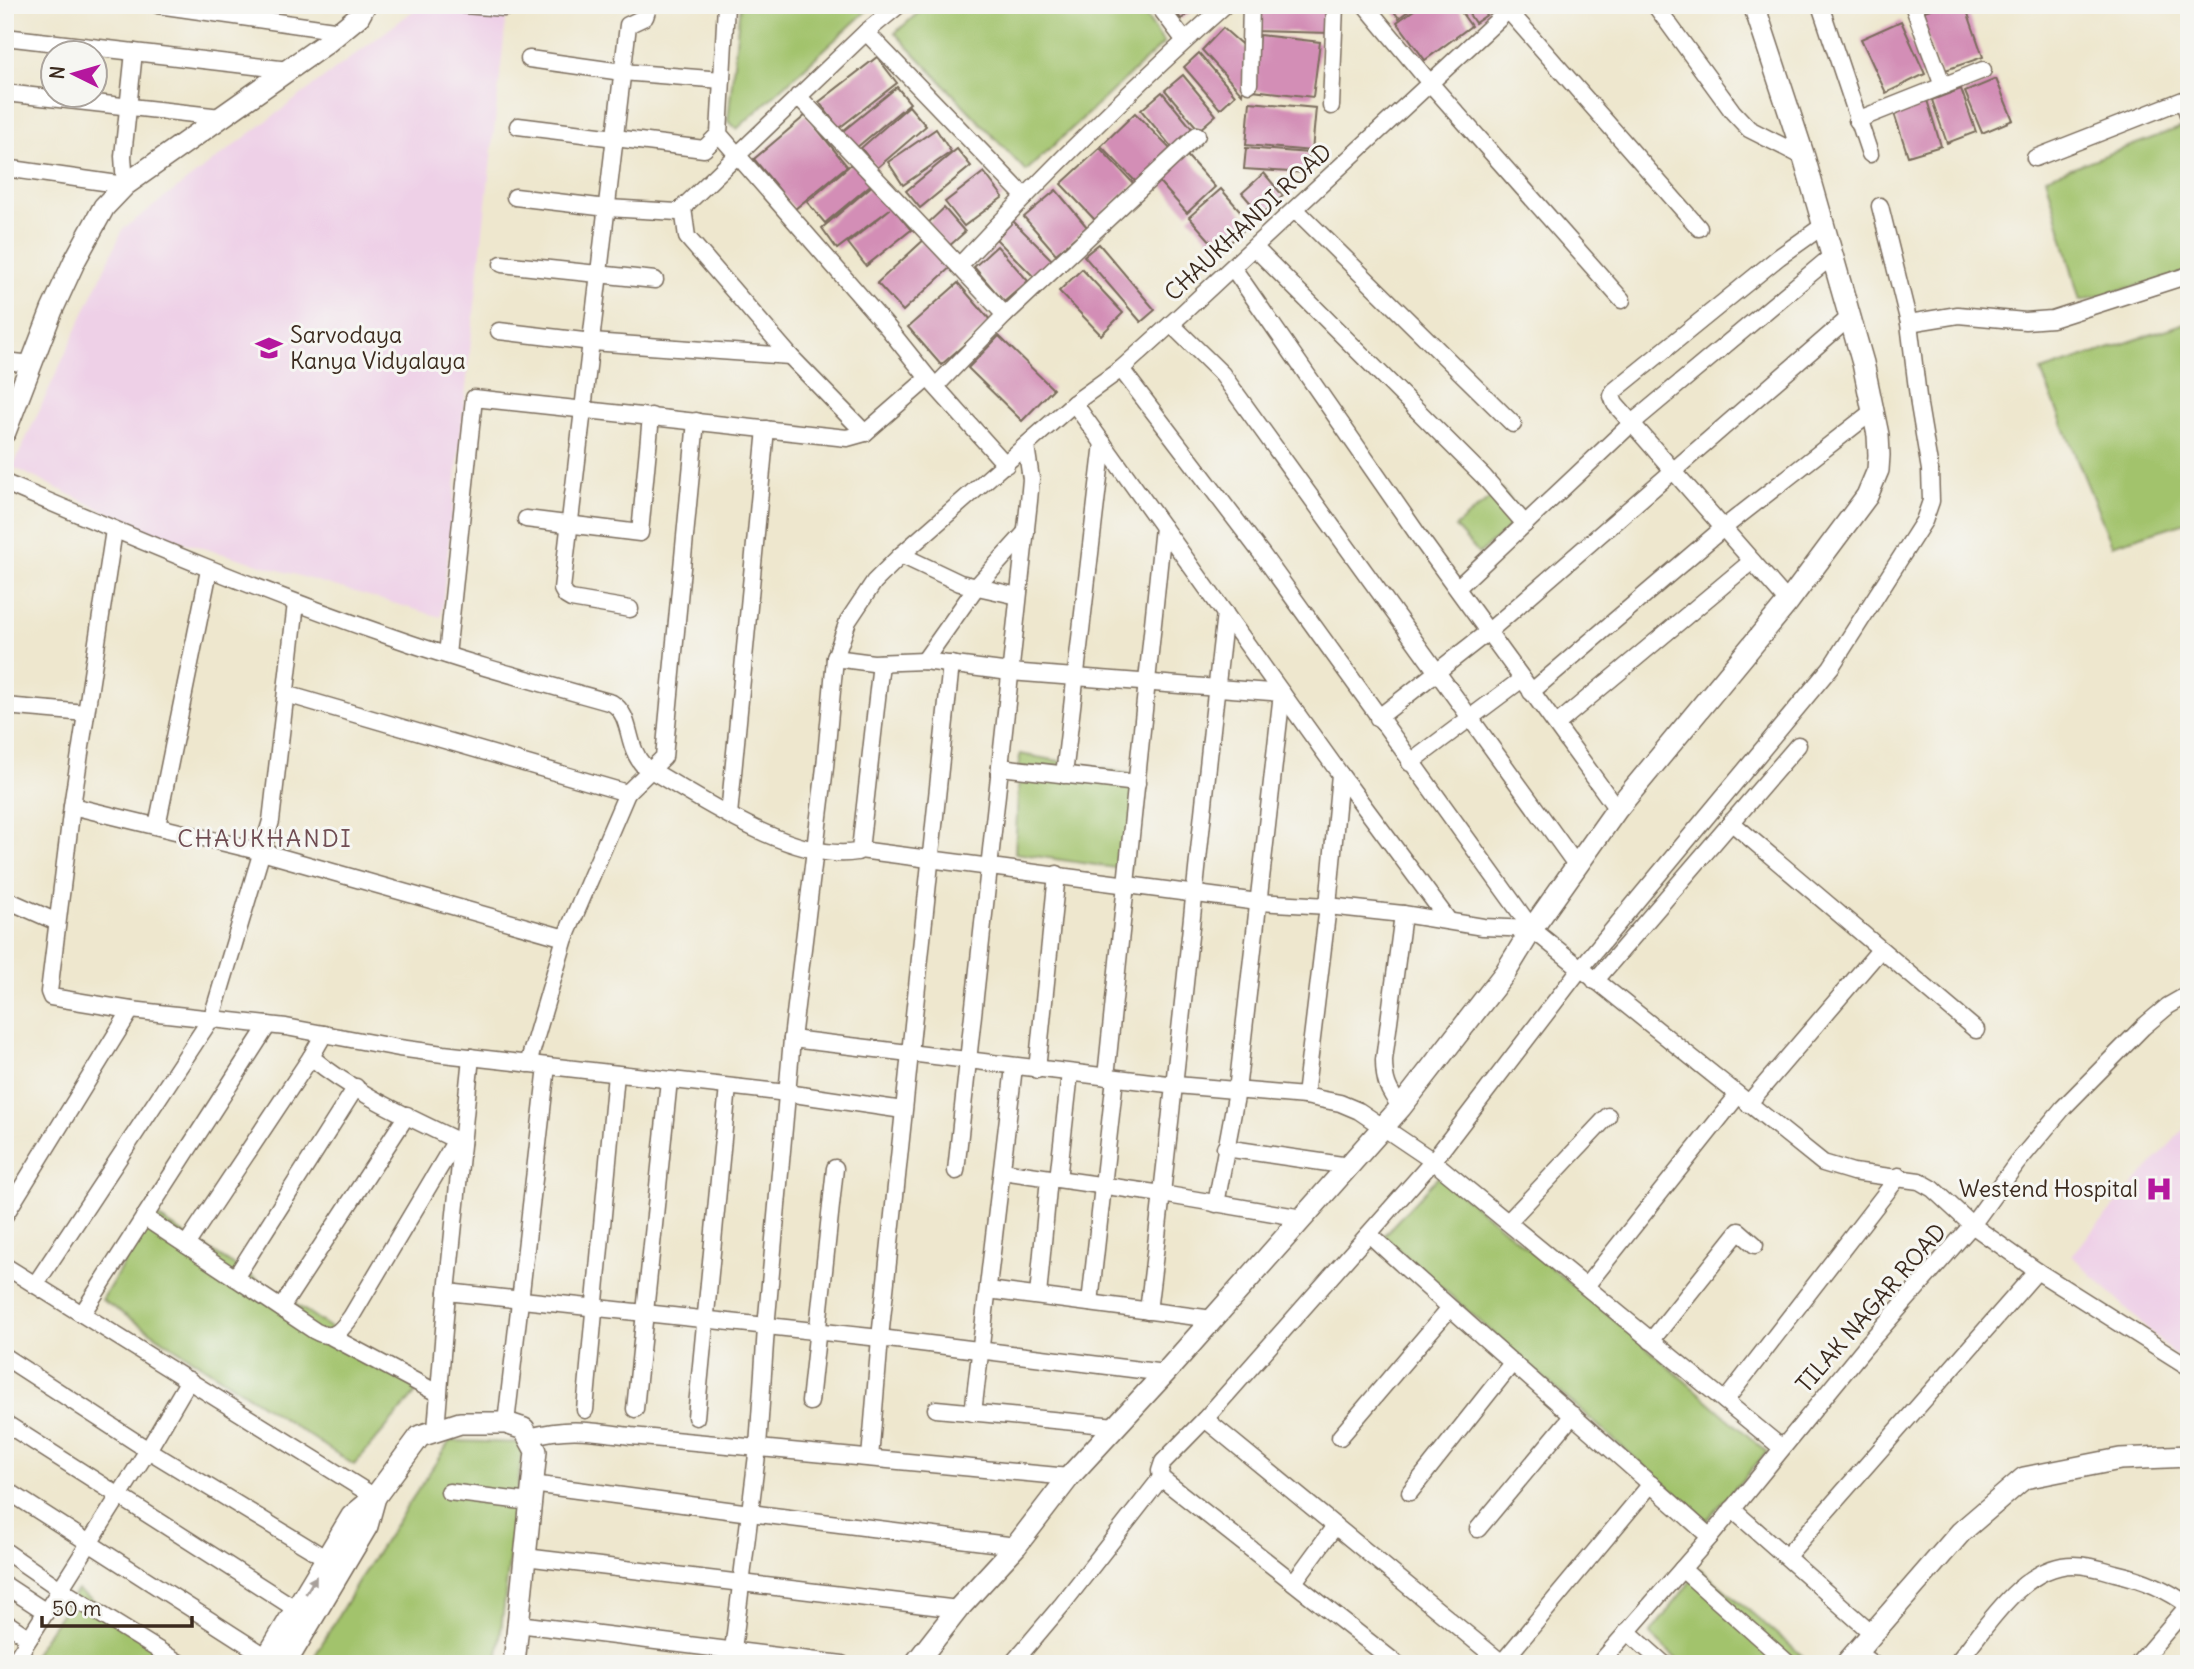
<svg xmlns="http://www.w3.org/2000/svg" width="2194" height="1669" font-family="Delius,sans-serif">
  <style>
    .built { fill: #eed0e7 }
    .green { fill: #a2c36c; stroke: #6e7645; stroke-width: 2 }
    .building { fill: #d38eb6 }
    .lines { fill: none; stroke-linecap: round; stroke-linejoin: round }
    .street-casing { stroke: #7a6c5c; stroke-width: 19 }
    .secondary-casing { stroke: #7a6c5c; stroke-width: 24 }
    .street { stroke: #fff; stroke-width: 16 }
    .secondary { stroke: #fff; stroke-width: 21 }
    .oneway { fill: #a79f9a }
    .labels { text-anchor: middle; stroke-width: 6; stroke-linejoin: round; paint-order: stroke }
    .street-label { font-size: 23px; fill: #3b2a1e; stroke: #f6f6f2 }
    .poi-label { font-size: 23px; fill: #3b2a1e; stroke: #f6f6f2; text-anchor: start }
    .neighbourhood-label { font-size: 24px; letter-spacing: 2px; fill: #704d53; stroke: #f6f6f2 }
  </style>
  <rect width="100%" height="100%" fill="#f6f6f2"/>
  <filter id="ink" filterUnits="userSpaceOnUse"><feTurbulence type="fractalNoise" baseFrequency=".0143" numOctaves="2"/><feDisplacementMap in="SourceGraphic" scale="14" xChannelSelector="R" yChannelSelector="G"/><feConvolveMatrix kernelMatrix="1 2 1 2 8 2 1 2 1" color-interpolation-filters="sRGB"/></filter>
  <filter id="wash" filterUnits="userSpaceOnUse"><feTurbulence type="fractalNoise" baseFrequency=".00686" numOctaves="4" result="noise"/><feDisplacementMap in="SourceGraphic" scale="28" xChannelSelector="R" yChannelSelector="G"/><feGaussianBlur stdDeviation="1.57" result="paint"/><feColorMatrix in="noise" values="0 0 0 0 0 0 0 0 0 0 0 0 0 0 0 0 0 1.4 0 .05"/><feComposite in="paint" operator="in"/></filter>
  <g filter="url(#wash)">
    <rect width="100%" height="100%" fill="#eee7ce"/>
    <!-- built -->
    <g class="built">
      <polygon points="421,5 448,5 507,11 441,617 148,532 13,467 123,229"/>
      <polygon points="2189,1123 2189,1362 2181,1361 2071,1255"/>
    </g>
    <!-- green -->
    <g class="green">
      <polygon points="740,5 873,5 737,129 728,121"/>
      <polygon points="927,5 1138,5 1164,43 1026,171 895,33"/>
      <polygon points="2182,127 2189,145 2189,272 2080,301 2046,177"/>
      <polygon points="2189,322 2189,521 2112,545 2041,371"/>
      <polygon points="1501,489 1523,515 1479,554 1455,527"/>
      <polygon points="1020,754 1137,775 1129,870 1015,853"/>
      <polygon points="1439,1176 1610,1316 1767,1452 1706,1521 1383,1236"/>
      <polygon points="153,1214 309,1313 420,1388 354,1465 102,1300"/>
      <polygon points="450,1441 523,1443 497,1664 310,1664 361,1577"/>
      <polygon points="1700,1569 1812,1664 1682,1664 1650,1634"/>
      <polygon points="77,1590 191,1664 27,1664"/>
    </g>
    <g id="blocks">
      <!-- building -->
      <g class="building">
        <polygon points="1172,5 1201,5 1181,19"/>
        <polygon points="1254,5 1332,5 1331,33 1254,31"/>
        <polygon points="1389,5 1416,5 1399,18"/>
        <polygon points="1421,5 1456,5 1471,26 1425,60 1397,22"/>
        <polygon points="1463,5 1486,5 1491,12 1475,23"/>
        <polygon points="1941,5 1965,5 1983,57 1940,72 1919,13"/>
        <polygon points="1901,21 1925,74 1886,93 1861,39"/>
        <polygon points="1223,28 1248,50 1242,94 1202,50"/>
        <polygon points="1259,35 1320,42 1313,97 1253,90"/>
        <polygon points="1199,53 1235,95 1220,109 1184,67"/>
        <polygon points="877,57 897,83 839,128 819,102"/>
        <polygon points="1183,75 1216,115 1199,130 1165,90"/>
        <polygon points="1996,79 2013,120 1982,133 1965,92"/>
        <polygon points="897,87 910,103 856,148 843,131"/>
        <polygon points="1961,89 1976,132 1947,143 1932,100"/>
        <polygon points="1162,92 1194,131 1173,149 1141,110"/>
        <polygon points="1927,100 1941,146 1908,156 1893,110"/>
        <polygon points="1250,102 1316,108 1312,151 1246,145"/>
        <polygon points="909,106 926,126 877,168 861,148"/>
        <polygon points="1135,113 1174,153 1141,187 1101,146"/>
        <polygon points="806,115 847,166 795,209 754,159"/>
        <polygon points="936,129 951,152 903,185 888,162"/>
        <polygon points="1100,148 1134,184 1095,220 1061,184"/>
        <polygon points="1246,148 1309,153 1307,173 1244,169"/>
        <polygon points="957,149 971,166 920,208 906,191"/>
        <polygon points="1182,150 1215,187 1187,213 1154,176"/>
        <polygon points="856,160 874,182 825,223 807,202"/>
        <polygon points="984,172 1003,197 964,226 945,202"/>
        <polygon points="1264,173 1283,196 1261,215 1242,193"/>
        <polygon points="874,184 911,230 866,266 848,243 890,209 837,249 822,228"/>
        <polygon points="1221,189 1251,223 1220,252 1189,217"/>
        <polygon points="1056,190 1087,227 1056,254 1024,217"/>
        <polygon points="944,208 965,232 948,247 928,223"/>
        <polygon points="1013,221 1052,260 1035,278 996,239"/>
        <polygon points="927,237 953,265 903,311 877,283"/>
        <polygon points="1099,244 1155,310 1141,322 1084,256"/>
        <polygon points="997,246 1028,281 1004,302 974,267"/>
        <polygon points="1082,269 1123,313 1101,335 1059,291"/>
        <polygon points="958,283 991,321 941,365 908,327"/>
        <polygon points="999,336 1053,389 1022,421 968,368"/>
      </g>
    </g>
  </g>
  <g filter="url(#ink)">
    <use href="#blocks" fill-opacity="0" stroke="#7a6c5c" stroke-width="2"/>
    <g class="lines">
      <defs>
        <g id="street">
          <polyline points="158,5 341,31"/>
          <polyline points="464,5 504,8"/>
          <polyline points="726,5 719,134 888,328 928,378 1006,465"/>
          <polyline points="1158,5 1185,41"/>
          <polyline points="1365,5 1430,83 1622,300"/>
          <polyline points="1655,5 1733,112 1749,129 1804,157"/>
          <polyline points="1820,5 1870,154"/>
          <polyline points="1913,5 1943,86"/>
          <polyline points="1508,10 1699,228"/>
          <polyline points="866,32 1025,197"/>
          <polyline points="5,37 289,70"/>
          <polyline points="529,59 622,72 722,80"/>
          <polyline points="1249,84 1251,5"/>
          <polyline points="5,93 221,117"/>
          <polyline points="798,96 1005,315"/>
          <polyline points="1331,106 1335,5"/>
          <polyline points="1857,120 1983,70"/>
          <polyline points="518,126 704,149 719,134"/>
          <polyline points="2035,158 2183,100 2189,117"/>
          <polyline points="5,168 125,185 123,156 134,52"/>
          <polyline points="515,197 607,208 678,212 866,32 899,5"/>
          <polyline points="683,208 687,237 790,356 865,433"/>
          <polyline points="1296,210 1513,424"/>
          <polyline points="1255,248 1484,477 1525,524"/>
          <polyline points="502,264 655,280"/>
          <path d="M959 266C1043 176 1132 88 1225 5"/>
          <polyline points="1233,268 1423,542 1617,809"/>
          <polyline points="1909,323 1958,315 2025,321 2052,319 2189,275"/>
          <polyline points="1171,324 1222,374 1577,866"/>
          <polyline points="499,331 592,342 790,356"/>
          <polyline points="5,361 32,364"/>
          <polyline points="1121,369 1261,553 1532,929 1823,1163 1853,1172 1919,1181 1933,1189 1972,1225 2037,1271 2189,1367"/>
          <polyline points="936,386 1005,315 1197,135"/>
          <polyline points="1074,403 1340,774 1328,906 1305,1096"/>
          <path d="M5 483C132 537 258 591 389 636 462 662 537 682 612 703 633 716 625 746 644 766 698 797 793 863 857 852L860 850 881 663"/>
          <polyline points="526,519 640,533 651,416"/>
          <polyline points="114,530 72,806 49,992 51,997 131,1010 286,1027 399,1048 443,1054 787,1093 903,1110"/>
          <polyline points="901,555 960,583 1018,596"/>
          <polyline points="1457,588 1632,423 1833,255"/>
          <polyline points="1788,602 1615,404 1612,396 1614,391 1779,257 1824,225"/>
          <polyline points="630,609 571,599 566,596 562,589 628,25 645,17 649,5"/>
          <polyline points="447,655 474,398 847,438 865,433 928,378"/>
          <polyline points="835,658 873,663 924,661 1010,672 1282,693 1237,1091 1216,1204"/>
          <polyline points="924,661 977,586 1026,532"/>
          <polyline points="1531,692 1722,529 1873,411"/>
          <polyline points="286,694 627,793"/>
          <polyline points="5,706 86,713"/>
          <polyline points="1378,718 1489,631 1850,317"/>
          <polyline points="1557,724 1752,561"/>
          <polyline points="1410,763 1522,679"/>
          <polyline points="1000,767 1137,783"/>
          <polyline points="1340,774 1448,920"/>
          <polyline points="1064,775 1103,443"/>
          <polyline points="72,806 262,852 565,938"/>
          <polyline points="729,815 766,429"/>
          <polyline points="1731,822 1976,1030"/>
          <polyline points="157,826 209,570"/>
          <polyline points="860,850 1258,902 1328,906 1403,914 1483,927 1532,929"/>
          <polyline points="5,899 57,922"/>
          <polyline points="1595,981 1798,745"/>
          <path d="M324 1034 311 1057C355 1094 411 1118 462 1143"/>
          <polyline points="792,1039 1176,1085 1305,1096 1340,1103 1359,1111 1433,1161 1782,1448"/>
          <polyline points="528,1064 565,938 627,793 664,757 696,421"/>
          <polyline points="1037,1070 1057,874"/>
          <polyline points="1106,1077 1163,527"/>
          <polyline points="1748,1104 1880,950"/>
          <path d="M1401 1107C1388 1091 1384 1081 1384 1060L1403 914"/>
          <polyline points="1225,1148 1349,1166"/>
          <polyline points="956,1171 1029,501 1031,479 1026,446"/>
          <polyline points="1002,1171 1162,1194 1303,1218"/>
          <polyline points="1058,1179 1070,1073"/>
          <polyline points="5,1215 131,1010"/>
          <path d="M144 1217 315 1331C333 1341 340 1332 351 1317L456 1140"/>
          <polyline points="1508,1222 1608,1116"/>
          <path d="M1369 1234C1480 1337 1597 1435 1710 1537"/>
          <polyline points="186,1245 311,1057"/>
          <polyline points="5,1266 375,1497"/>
          <polyline points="235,1278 356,1087"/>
          <polyline points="35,1285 212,1017 271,821 296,603"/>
          <polyline points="1586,1286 1738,1095"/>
          <polyline points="988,1290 1213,1319"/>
          <polyline points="447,1292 880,1338 951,664"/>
          <polyline points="1038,1296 1049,1178"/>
          <polyline points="1090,1303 1115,1078"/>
          <polyline points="281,1308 407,1115"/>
          <path d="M1148 1311C1177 1079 1198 846 1225 613"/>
          <polyline points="82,1314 268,1025"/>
          <polyline points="332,1337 439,1394"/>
          <polyline points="1651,1341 1739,1231 1755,1245"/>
          <polyline points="5,1357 148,1450 327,1559"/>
          <polyline points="1725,1401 1899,1176"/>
          <polyline points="810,1402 835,1168"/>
          <polyline points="635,1409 669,1080"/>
          <polyline points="936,1409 1116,1426"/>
          <polyline points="585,1410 616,1074"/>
          <polyline points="973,1413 1014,1067"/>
          <polyline points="696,1417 728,1087"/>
          <polyline points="1205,1419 1502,1663"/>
          <polyline points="5,1423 296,1609"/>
          <polyline points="506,1423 547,1066"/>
          <polyline points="436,1430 447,1292 471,1057"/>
          <path d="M529 1437C569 1426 591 1431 631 1436L1069 1477"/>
          <polyline points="1340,1437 1449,1309"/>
          <polyline points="870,1458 880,1338 1165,1373"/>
          <polyline points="532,1484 750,1513 1016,1546"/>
          <polyline points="5,1489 267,1657"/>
          <polyline points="449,1492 530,1502"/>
          <polyline points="1410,1492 1513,1362"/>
          <polyline points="1732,1509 1872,1633"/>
          <polyline points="1478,1529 1573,1415"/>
          <polyline points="5,1551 60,1589 181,1664"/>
          <polyline points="1787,1556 2037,1271"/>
          <polyline points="525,1557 958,1609"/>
          <polyline points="1682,1569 1789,1664"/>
          <polyline points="1294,1582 1335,1526"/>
          <polyline points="5,1585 46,1612"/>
          <polyline points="5,1622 29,1638"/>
          <polyline points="518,1624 842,1664"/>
          <polyline points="1627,1631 1664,1664"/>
          <polyline points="733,1650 758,1447 766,1328 792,1039 825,767 835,658 848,621 874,582 901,555 1074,403 1121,369 1171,324 1514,5"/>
          <polyline points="1856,1652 1873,1664"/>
          <polyline points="13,1664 148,1450 189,1380"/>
          <polyline points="1012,1664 1061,1606 1161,1478"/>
          <polyline points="1397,1664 1161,1478 1160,1471 1163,1462 1205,1419 1433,1161 1580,969 1831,667 1924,521 1931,501 1930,470 1919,405 1909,323 1880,206"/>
          <polyline points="1501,1664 1651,1484"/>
          <polyline points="1599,1664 1710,1537 1865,1347 1972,1225 2017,1163 2063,1108 2143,1027 2168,1006 2189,994"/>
          <path d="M1956 1664C1985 1629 2022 1565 2073 1565 2087 1565 2102 1569 2115 1573 2142 1579 2167 1589 2189 1606"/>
          <polyline points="2138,1664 2188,1606"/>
        </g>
        <g id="secondary">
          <polyline points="5,432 52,310 75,260 104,207 125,185 325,44 359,16 365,5"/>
          <polyline points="263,1664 352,1516 375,1497 420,1436 460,1423 506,1423 524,1429 536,1451 514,1664"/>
          <polyline points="285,1664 367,1526 375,1497"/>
          <polyline points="915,1664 958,1609 1016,1546 1069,1477 1165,1373 1401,1107 1505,973 1532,929 1617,809 1788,602 1867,496 1878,470 1879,455 1878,435 1863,363 1804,157 1754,5"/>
          <polyline points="1846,1664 1961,1532 2024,1478 2120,1459 2189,1456"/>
        </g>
      </defs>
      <!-- street casing -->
      <use href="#street" class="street-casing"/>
      <!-- secondary casing -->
      <use href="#secondary" class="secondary-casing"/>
      <!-- street -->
      <use href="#street" class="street"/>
      <!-- secondary -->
      <use href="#secondary" class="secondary"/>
    </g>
    <!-- one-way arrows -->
    <defs><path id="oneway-solid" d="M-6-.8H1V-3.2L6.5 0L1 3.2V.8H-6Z" transform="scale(1.75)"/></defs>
    <use class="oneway" href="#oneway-solid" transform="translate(311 1585) rotate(-59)"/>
  </g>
  <!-- icons -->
  <defs>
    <symbol id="school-bare" viewBox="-9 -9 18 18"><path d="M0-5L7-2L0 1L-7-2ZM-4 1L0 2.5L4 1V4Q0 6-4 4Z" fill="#b5179e" stroke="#f6f6f2" stroke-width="2.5" paint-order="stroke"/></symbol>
    <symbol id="hospital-bare" viewBox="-9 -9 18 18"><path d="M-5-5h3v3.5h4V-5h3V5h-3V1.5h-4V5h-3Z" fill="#b5179e" stroke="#f6f6f2" stroke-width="2.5" paint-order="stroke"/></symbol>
  </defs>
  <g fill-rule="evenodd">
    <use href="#school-bare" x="250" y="329" width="38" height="38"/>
    <use href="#hospital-bare" x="2140" y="1170" width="38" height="38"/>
  </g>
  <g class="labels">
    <!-- street labels -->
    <g class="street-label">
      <text transform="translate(1248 222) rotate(-43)" y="8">CHAUKHANDI ROAD</text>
      <text transform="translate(1871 1308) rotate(-49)" y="8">TILAK NAGAR ROAD</text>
    </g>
    <!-- poi labels -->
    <g class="poi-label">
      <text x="290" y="343">Sarvodaya<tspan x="290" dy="26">Kanya Vidyalaya</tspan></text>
      <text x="2138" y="1197" text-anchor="end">Westend Hospital</text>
    </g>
    <!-- neighbourhood labels -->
    <g class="neighbourhood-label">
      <text x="265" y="847">CHAUKHANDI</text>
    </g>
  </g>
  <!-- margin -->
  <rect width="2194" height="1669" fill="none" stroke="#f6f6f2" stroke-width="28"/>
  <!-- north arrow -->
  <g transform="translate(74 74) rotate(275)"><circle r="33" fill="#f6f6f2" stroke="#aba49d" stroke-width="2"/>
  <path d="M0-5L12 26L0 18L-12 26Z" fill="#b5179e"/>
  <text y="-10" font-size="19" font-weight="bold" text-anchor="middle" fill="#3b2a1e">N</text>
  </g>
  <!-- scale -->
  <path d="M42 1616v10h150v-10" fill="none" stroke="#3b2a1e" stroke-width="3.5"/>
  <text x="52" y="1616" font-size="21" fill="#3b2a1e" stroke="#f6f6f2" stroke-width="5" paint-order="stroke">50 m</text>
</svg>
